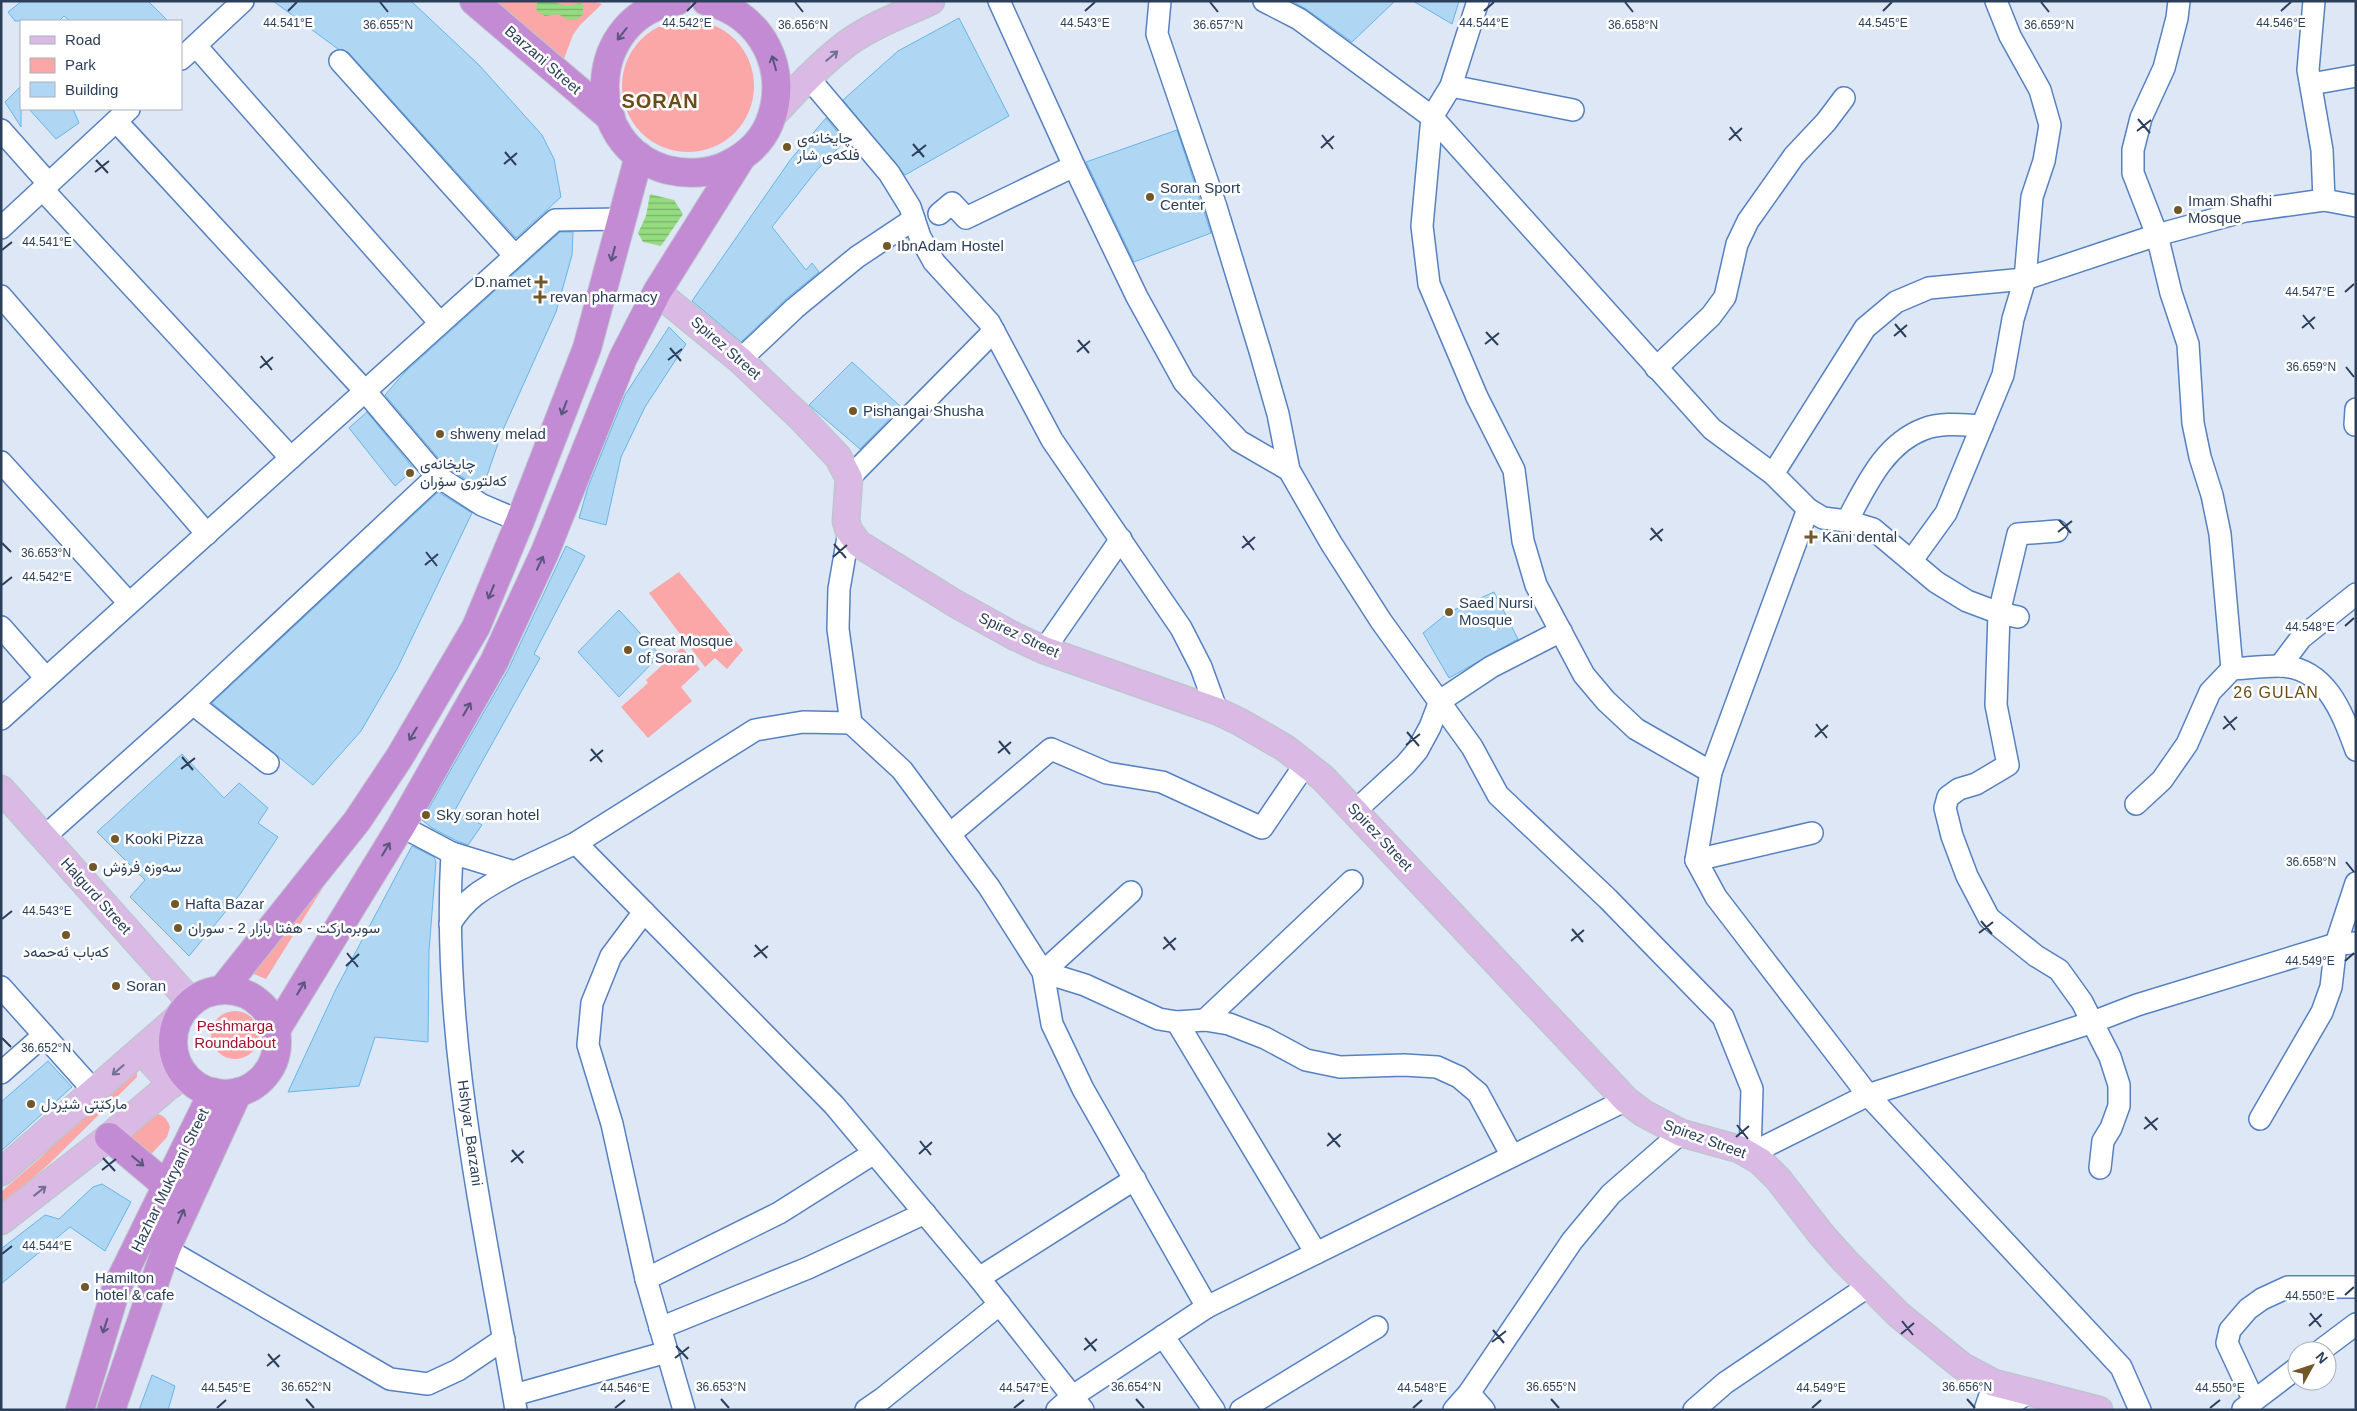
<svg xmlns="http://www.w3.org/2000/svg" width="2357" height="1411" font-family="Arial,Vazirmatn,sans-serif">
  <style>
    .park { fill: #fba6a7 }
    .water { fill: url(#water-rules) }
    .building { fill: #afd6f2; stroke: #65b6e9 }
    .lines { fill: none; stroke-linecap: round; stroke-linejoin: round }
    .minor-casing { stroke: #5681c0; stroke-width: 24 }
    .major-casing { stroke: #bfc5ce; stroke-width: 29 }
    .highway-casing { stroke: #bfc5ce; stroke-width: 30 }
    .minor { stroke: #fff; stroke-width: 21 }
    .major { stroke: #dbb9e5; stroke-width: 26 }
    .highway { stroke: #c38bd4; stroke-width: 28 }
    .oneway { stroke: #59557f }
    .oneway2 { stroke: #716f92 }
    .ticks { fill: none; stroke: #2b3e5a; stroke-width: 2 }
    .poi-dot { fill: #725729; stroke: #fff; stroke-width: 2 }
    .labels { text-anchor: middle; stroke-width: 5; stroke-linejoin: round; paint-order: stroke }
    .street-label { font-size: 15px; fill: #2b3e5a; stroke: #fff }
    .poi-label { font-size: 15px; fill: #2b3e5a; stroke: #fff; text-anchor: start }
    .park-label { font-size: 15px; fill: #a11430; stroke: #fff }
    .neighbourhood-label { font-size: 16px; letter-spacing: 1px; fill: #6a4c16; stroke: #fff }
    .district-label { font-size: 20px; font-weight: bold; letter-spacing: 1px; fill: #6a4c16; stroke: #fff }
    .ticks-label { font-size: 12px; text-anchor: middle; fill: #2b3e5a; stroke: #fff; stroke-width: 5; stroke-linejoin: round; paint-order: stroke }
  </style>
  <defs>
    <pattern id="water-rules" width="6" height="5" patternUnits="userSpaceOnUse" patternTransform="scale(1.25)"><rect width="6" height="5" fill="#95db7f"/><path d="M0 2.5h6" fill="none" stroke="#7ab36b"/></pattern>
  </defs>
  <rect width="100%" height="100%" fill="#dee7f6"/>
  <!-- park -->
  <g class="park">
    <polygon points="495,1 592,1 602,4 580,25 573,35 562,64"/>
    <circle cx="688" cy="86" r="66"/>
    <polygon points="679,572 743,650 727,669 715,658 705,667 649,593"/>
    <polygon points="682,647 700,669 681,687 692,701 648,738 621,707 648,683 646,680"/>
    <polygon points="342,857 266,979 244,970"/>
    <circle cx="235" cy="1035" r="24"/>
    <polygon points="137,1069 137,1077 50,1163 1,1206 1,1192 40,1158 76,1122"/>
    <path d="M149 1113C161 1113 166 1116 170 1127L167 1137 146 1160 124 1139Z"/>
  </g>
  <!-- water -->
  <g class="water">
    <path d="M538 1H550L567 6 580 3 583 5V14C575 24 567 20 558 14L545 16 537 11 536 6Z"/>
    <polygon points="650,194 674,200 683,214 661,246 643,242 638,233 646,216"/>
  </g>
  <!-- building -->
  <g class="building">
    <polygon points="22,1 148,1 168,21 70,21 64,16 59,21 15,21 8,12"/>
    <polygon points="273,1 411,1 479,65 542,135 554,159 561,197 516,238 349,53 338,49"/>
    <polygon points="1292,1 1395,1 1352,42 1306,9"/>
    <polygon points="1413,1 1459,1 1452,24"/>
    <polygon points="959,18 1009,116 905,175 843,100 898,51"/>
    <polygon points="21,86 21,127 5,102"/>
    <polygon points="29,109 73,109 79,123 56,139"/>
    <polygon points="826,118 845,141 816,171 772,227 806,270 812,263 819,272 786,299 741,342 692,301 791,159"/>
    <polygon points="1177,130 1211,233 1134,262 1086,162"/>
    <polygon points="560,232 573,232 572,255 556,312 502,432 482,490 445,466 385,395 405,372"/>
    <polygon points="669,327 686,344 645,407 621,457 606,525 579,518 588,487 625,395"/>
    <polygon points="852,362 901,407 860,449 809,405"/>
    <polygon points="367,412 414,469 395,486 349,428"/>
    <polygon points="438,492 472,513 397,669 361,731 313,785 212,703"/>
    <polygon points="566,546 585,556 534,654 540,658 455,810 482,825 468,845 457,841 432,828 422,820 508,670"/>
    <polygon points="1494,592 1518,639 1449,678 1423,633 1449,612"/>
    <polygon points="619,610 660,655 619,697 578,652"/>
    <polygon points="182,754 224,798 239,783 268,808 258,823 278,837 241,893 189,956 130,897 145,880 97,832"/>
    <polygon points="412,846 434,857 436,862 429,951 428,1042 375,1037 359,1086 288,1092 336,989"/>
    <polygon points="48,1061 72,1087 1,1151 1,1102"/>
    <polygon points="102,1184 131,1202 105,1251 70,1227 1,1284 1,1249 45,1215 59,1219 93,1187"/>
    <polygon points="152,1375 175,1386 168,1410 139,1410"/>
  </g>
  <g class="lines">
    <defs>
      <g id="minor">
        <polyline points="999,1 1074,166 1137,297 1184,382 1239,441 1289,470"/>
        <polyline points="1160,1 1157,34 1216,207 1260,351 1278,414 1289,470 1331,543 1381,621 1472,747 1498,795 1608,899 1723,1017 1752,1089 1750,1154 1868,1095 2093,1022 2137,1005 2336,944 2356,943"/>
        <polyline points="1264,1 1299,19 1432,117 1712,429 1773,474 1808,509 1823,518 1847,521 1873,529 1936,582 1967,601 1999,613 2018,617"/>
        <polyline points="1478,1 1451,86 1432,117 1422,226 1429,284 1477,397 1514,470 1523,541 1536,585 1584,675 1606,701 1636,729 1711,772"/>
        <polyline points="2179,1 2177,18 2164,68 2141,118 2133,150 2133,173 2157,235 2171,293 2188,344 2193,423 2200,457 2212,495 2220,534 2232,669"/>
        <polyline points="2314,1 2308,70 2322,150 2324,200"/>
        <polyline points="196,46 440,323"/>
        <polyline points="181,59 243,1"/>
        <polyline points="340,61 515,256"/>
        <polyline points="807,76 889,173 910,207 920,237 934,262 989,322 1052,440 1181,628 1201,667 1217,711"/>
        <polyline points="2311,84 2356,76"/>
        <polyline points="1451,86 1573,110"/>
        <polyline points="1,130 49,184"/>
        <polyline points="43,190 291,458"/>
        <polyline points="939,214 952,203 966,218 1074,166"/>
        <polyline points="1,228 129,109"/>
        <polyline points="1,296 207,534"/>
        <polyline points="740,360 795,308 857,257 914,219"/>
        <polyline points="1656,368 1711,316 1725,297 1737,244 1748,221 1794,156 1826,122 1844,98"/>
        <polyline points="2355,425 2356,409"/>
        <polyline points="1,462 129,603"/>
        <polyline points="1773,474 1865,328 1896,302 1929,288 2025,279 2157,235 2245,211 2324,200 2356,206"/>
        <polyline points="437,476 482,505 520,521"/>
        <polyline points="849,478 994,331"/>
        <polyline points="1808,509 1711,772 1696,860 1716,897 1868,1095 2121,1367 2140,1410"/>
        <path d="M1847 521C1866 486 1884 444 1924 429 1942 422 1964 425 1982 426"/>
        <polyline points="849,531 839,589 838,629 851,723 902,770 989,887 1043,972 1052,1024 1083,1089 1207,1307"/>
        <polyline points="2057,531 2018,534 1999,613 1996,705 2008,765 1976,784 1959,789 1948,797 1945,808 1952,836 1967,876 1989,918 2036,956 2059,970 2082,1002 2110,1057 2119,1085 2119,1106 2111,1128 2103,1141 2100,1168"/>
        <polyline points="1912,560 1946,513 2003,375 2013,319 2025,279 2032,197 2044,161 2050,125 2040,90 2010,36 1996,1"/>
        <polyline points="1,627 46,678"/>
        <polyline points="1044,650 1121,539"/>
        <polyline points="2280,666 2301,638 2356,594"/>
        <polyline points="193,704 268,763"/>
        <polyline points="1,719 555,220 623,219"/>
        <path d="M2136 804 2162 780 2187 744 2210 692 2232 669C2248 668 2263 666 2279 666 2326 667 2342 712 2356 750"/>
        <polyline points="1355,811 1405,765 1417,751 1430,727 1440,701 1491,667 1561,631"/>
        <polyline points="401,826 452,853 514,872 576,843 755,730 803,722 851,723"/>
        <polyline points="950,834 1051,749 1107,773 1162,782 1262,828 1306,763"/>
        <polyline points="44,837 193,704 437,476 365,391 116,121"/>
        <polyline points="576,843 834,1105 979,1278 1083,1410"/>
        <path d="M452 853C441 1040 485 1226 516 1410"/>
        <polyline points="1696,860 1812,833"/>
        <polyline points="1131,892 1043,972 1085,985 1159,1019 1177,1022 1205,1020 1229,1024 1265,1038 1306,1060 1340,1067 1404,1065 1437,1067 1459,1077 1478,1093 1512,1156"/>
        <polyline points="644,912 611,956 592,1003 588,1045 612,1124 646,1279 684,1410"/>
        <path d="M450 924C467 896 485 888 514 872"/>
        <polyline points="1,987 94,1091"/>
        <polyline points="1205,1020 1352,881"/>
        <polyline points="1177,1022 1316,1253"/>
        <polyline points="1,1073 44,1035"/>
        <polyline points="2260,1119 2322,1012 2331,987 2336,944 2356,883"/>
        <polyline points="166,1249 390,1379 428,1384 458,1370 504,1339"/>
        <polyline points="979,1278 1135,1179"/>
        <polyline points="646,1279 779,1213 874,1153"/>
        <polyline points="660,1328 808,1268 925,1213"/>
        <polyline points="1163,1336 1214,1410"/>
        <polyline points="2320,1351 2356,1324"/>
        <polyline points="1469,1393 1484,1410"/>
        <polyline points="514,1395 667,1352"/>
        <polyline points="2254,1401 2227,1343 2230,1330 2248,1309 2262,1299 2288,1287 2356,1287"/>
        <polyline points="2243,1409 2297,1368"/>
        <polyline points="866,1410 882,1399 1000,1304"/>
        <polyline points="1057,1410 1073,1396 1207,1307 1626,1100"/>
        <polyline points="1241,1410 1377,1327"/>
        <polyline points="1454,1410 1469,1393 1572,1241 1611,1194 1681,1133"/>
        <polyline points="1694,1410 1725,1383 1870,1285"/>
        <polyline points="1985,1410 1994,1383"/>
        <polyline points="2001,1410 2028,1393"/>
      </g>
      <g id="major">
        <path d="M773 115C796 90 818 66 845 45 870 26 903 14 931 1"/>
        <polyline points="657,292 740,360 801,418 838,457 849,478 846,521 849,531 859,544 956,604 1014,636 1044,650 1217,711 1240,722 1285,748 1323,778 1626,1100 1643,1113 1681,1133 1739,1149 1760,1161 1778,1179 1821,1234 1845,1261 1899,1315 1962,1366 1994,1383 2099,1410"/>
        <polyline points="1,789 191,1002"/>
        <polyline points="141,1050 172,1084"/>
        <polyline points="1,1172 181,1015"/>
        <polyline points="1,1221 109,1137 184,1073"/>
      </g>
      <g id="highway">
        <polyline points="474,1 611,118"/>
        <path d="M677 1C586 15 579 146 668 170 685 174 703 174 720 168 741 160 760 145 769 124 791 71 762 13 706 1"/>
        <polyline points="222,990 357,821 399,758 476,627 520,521 587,348 639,156"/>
        <circle cx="225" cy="1042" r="52"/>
        <polyline points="276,1030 401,826 494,662 545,552 623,358 657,292 741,158"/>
        <polyline points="109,1137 167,1186"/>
        <polyline points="80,1410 116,1289 213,1092"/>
        <polyline points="111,1410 166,1249 238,1092"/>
      </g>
    </defs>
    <!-- minor casing -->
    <use href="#minor" class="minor-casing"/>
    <!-- major casing -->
    <use href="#major" class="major-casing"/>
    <!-- highway casing -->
    <use href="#highway" class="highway-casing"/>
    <!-- minor -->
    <use href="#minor" class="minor"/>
    <!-- major -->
    <use href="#major" class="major"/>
    <!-- highway -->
    <use href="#highway" class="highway"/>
  </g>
  <!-- one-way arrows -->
  <defs><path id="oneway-shaft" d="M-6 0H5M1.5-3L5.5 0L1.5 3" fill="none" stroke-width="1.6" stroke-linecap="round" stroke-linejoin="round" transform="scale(1.25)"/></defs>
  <g class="oneway">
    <use href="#oneway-shaft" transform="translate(622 34) rotate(128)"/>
    <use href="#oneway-shaft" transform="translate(774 63) rotate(-106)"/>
    <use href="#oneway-shaft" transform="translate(613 254) rotate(105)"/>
    <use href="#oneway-shaft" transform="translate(564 408) rotate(111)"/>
    <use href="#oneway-shaft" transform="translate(540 563) rotate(-65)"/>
    <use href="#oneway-shaft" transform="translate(491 592) rotate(113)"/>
    <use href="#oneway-shaft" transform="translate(467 709) rotate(-60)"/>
    <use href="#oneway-shaft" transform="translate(413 734) rotate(121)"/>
    <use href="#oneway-shaft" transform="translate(386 849) rotate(-59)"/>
    <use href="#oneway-shaft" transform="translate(301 988) rotate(-59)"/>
    <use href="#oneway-shaft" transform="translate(138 1161) rotate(40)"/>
    <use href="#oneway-shaft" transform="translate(181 1216) rotate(-66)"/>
    <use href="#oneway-shaft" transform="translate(105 1326) rotate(108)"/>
  </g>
  <g class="oneway2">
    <use href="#oneway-shaft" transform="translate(832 56) rotate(-40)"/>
    <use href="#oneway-shaft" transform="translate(118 1070) rotate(139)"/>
    <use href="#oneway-shaft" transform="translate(40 1191) rotate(-38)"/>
  </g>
  <!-- ticks -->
  <path class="ticks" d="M380 2 388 12M795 2 803 12M1210 2 1218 12M1625 2 1633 12M2041 2 2049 12M288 11 297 2M687 11 696 2M1085 11 1095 2M1484 11 1494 2M1883 11 1892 2M2281 11 2291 2M2138 119 2150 133M1730 127 1741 141M2137 131 2151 120M1322 135 1333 149M1729 140 1742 128M913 144 924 157M1321 148 1334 136M505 152 516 165M912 156 926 145M96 160 108 173M504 164 517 153M95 172 109 161M2 250 12 242M2345 292 2354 284M2303 315 2314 329M1895 324 1906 337M2302 328 2315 317M1486 332 1498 345M1894 336 1907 325M1078 340 1089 353M1485 344 1499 333M670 348 681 361M1077 352 1090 341M261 356 272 370M668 360 682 349M2346 367 2354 377M260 368 273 357M2059 520 2071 533M1651 528 1662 541M2058 532 2072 521M1243 536 1254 550M1650 540 1663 529M2 543 11 552M834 544 846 558M1242 548 1255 537M426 552 437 566M833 557 847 545M425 565 438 554M2 585 12 577M2345 626 2354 618M2224 716 2235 730M1816 724 1827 738M2223 729 2237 717M1407 732 1419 746M1815 737 1828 725M999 741 1010 754M1406 745 1420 734M591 749 602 762M998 753 1011 742M182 757 193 770M590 761 603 750M181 769 195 758M2346 862 2354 872M2 919 12 911M1981 921 1992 934M1572 929 1583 942M1979 933 1993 922M1164 937 1175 950M1571 941 1584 930M755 945 767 958M1163 949 1176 938M347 953 358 967M754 957 768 946M2345 961 2354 953M346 966 359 954M2 1038 11 1047M2145 1117 2157 1130M1737 1125 1748 1139M2144 1129 2158 1118M1328 1133 1340 1147M1736 1137 1749 1126M920 1141 931 1155M1327 1146 1341 1134M512 1150 523 1163M919 1154 932 1142M103 1158 115 1171M511 1162 524 1151M102 1170 116 1159M2 1254 12 1246M2345 1295 2354 1287M2310 1313 2321 1327M1902 1321 1913 1335M2309 1326 2322 1314M1493 1330 1504 1343M1901 1334 1914 1323M1085 1338 1096 1351M1492 1342 1506 1331M676 1346 688 1359M1084 1350 1097 1339M268 1354 279 1367M675 1358 689 1347M267 1366 280 1355M306 1399 314 1408M721 1399 729 1408M1136 1399 1144 1408M1551 1399 1559 1408M1967 1399 1975 1408M217 1408 226 1400M615 1408 625 1400M1014 1408 1024 1400M1413 1408 1422 1400M1812 1408 1821 1400M2210 1408 2220 1400"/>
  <!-- markers -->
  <g class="poi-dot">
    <circle cx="787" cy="147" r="5"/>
    <circle cx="1150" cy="197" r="5"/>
    <circle cx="2178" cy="210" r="5"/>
    <circle cx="887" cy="246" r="5"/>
    <path d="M538.5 274.5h5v5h5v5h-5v5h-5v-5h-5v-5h5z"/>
    <path d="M537.5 289.5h5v5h5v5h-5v5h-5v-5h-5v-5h5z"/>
    <circle cx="853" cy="411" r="5"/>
    <circle cx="440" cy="434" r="5"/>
    <circle cx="410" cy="473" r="5"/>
    <path d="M1808.5 529.5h5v5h5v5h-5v5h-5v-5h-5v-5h5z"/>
    <circle cx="1449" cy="612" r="5"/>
    <circle cx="628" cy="650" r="5"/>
    <circle cx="426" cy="815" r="5"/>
    <circle cx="115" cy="839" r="5"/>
    <circle cx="93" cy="867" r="5"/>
    <circle cx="175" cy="904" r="5"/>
    <circle cx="178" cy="928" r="5"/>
    <circle cx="66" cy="935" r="5"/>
    <circle cx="116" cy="986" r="5"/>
    <circle cx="31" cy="1104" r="5"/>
    <circle cx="85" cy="1287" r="5"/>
  </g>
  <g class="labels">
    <!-- street labels -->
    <g class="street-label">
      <text transform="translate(543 60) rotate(41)" y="5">Barzani Street</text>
      <text transform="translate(726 348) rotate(41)" y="5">Spirez Street</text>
      <text transform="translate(1019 635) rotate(25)" y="5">Spirez Street</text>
      <text transform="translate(1380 837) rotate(47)" y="5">Spirez Street</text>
      <text transform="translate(96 896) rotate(48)" y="5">Halgurd Street</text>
      <text transform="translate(470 1133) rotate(82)" y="5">Hshyar_Barzani</text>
      <text transform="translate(1705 1139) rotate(20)" y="5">Spirez Street</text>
      <text transform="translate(170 1180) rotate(-64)" y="5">Hazhar Mukryani Street</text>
    </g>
    <!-- poi labels -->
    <g class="poi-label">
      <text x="797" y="143">چایخانەی<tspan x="797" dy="17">فلکەی شار</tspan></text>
      <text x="1160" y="193">Soran Sport<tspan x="1160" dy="17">Center</tspan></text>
      <text x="2188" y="206">Imam Shafhi<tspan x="2188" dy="17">Mosque</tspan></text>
      <text x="897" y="251">IbnAdam Hostel</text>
      <text x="531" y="287" text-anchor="end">D.namet</text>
      <text x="550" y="302">revan pharmacy</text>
      <text x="863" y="416">Pishangai Shusha</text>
      <text x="450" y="439">shweny melad</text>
      <text x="420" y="469">چایخانەی<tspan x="420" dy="17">کەلتوری سۆران</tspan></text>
      <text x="1822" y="542">Kani dental</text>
      <text x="1459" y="608">Saed Nursi<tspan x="1459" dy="17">Mosque</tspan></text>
      <text x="638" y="646">Great Mosque<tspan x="638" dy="17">of Soran</tspan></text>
      <text x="436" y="820">Sky soran hotel</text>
      <text x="125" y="844">Kooki Pizza</text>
      <text x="103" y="872">سەوزە فرۆش</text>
      <text x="185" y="909">Hafta Bazar</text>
      <text x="188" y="933">سوبرماركت - هفتا بازار 2 - سوران</text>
      <text x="66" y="957" text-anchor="middle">کەباب ئەحمەد</text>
      <text x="126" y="991">Soran</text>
      <text x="41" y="1109">مارکێتی شێردل</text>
      <text x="95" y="1283">Hamilton<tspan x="95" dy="17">hotel &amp; cafe</tspan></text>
    </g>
    <!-- park labels -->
    <g class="park-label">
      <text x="235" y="1031">Peshmarga<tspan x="235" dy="17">Roundabout</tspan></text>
    </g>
    <!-- neighbourhood labels -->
    <g class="neighbourhood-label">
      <text x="2276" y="698">26 GULAN</text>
    </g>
    <!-- district labels -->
    <g class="district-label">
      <text x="660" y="108">SORAN</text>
    </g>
  </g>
  <g class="ticks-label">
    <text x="288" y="27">44.541°E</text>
    <text x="1085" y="27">44.543°E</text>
    <text x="1883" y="27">44.545°E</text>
    <text x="2281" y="27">44.546°E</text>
    <text x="687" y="27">44.542°E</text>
    <text x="1484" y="27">44.544°E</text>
    <text x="388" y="29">36.655°N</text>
    <text x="803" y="29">36.656°N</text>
    <text x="1218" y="29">36.657°N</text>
    <text x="1633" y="29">36.658°N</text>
    <text x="2049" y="29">36.659°N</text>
    <text x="47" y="246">44.541°E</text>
    <text x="2310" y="296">44.547°E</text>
    <text x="2311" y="371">36.659°N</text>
    <text x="46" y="557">36.653°N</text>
    <text x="47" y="581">44.542°E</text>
    <text x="2310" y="631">44.548°E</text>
    <text x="2311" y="866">36.658°N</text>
    <text x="47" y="915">44.543°E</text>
    <text x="2310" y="965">44.549°E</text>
    <text x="46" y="1052">36.652°N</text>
    <text x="47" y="1250">44.544°E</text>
    <text x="2310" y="1300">44.550°E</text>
    <text x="306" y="1391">36.652°N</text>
    <text x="721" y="1391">36.653°N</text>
    <text x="1136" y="1391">36.654°N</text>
    <text x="1551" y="1391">36.655°N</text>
    <text x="1967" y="1391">36.656°N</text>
    <text x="226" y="1392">44.545°E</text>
    <text x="625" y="1392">44.546°E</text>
    <text x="1024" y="1392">44.547°E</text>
    <text x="1422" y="1392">44.548°E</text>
    <text x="1821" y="1392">44.549°E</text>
    <text x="2220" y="1392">44.550°E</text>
  </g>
  <!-- border -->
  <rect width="2357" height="1411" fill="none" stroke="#2b3e5a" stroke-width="5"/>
  <!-- legend -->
  <rect x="20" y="20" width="162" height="90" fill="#ffffff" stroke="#aab2bd"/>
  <rect x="30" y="36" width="25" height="8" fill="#dbb9e5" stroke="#aab2bd"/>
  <text x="65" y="45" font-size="15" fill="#2b3e5a">Road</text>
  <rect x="30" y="58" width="25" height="15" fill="#fba6a7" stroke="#aab2bd"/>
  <text x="65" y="70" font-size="15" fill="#2b3e5a">Park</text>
  <rect x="30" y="82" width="25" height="15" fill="#afd6f2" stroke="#aab2bd"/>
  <text x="65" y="95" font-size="15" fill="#2b3e5a">Building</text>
  <!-- north arrow -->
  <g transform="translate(2312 1366) rotate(50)"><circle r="24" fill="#ffffff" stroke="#aab2bd"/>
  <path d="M0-4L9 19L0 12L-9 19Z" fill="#725729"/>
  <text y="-8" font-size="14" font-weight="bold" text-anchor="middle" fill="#2b3e5a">N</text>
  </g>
</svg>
